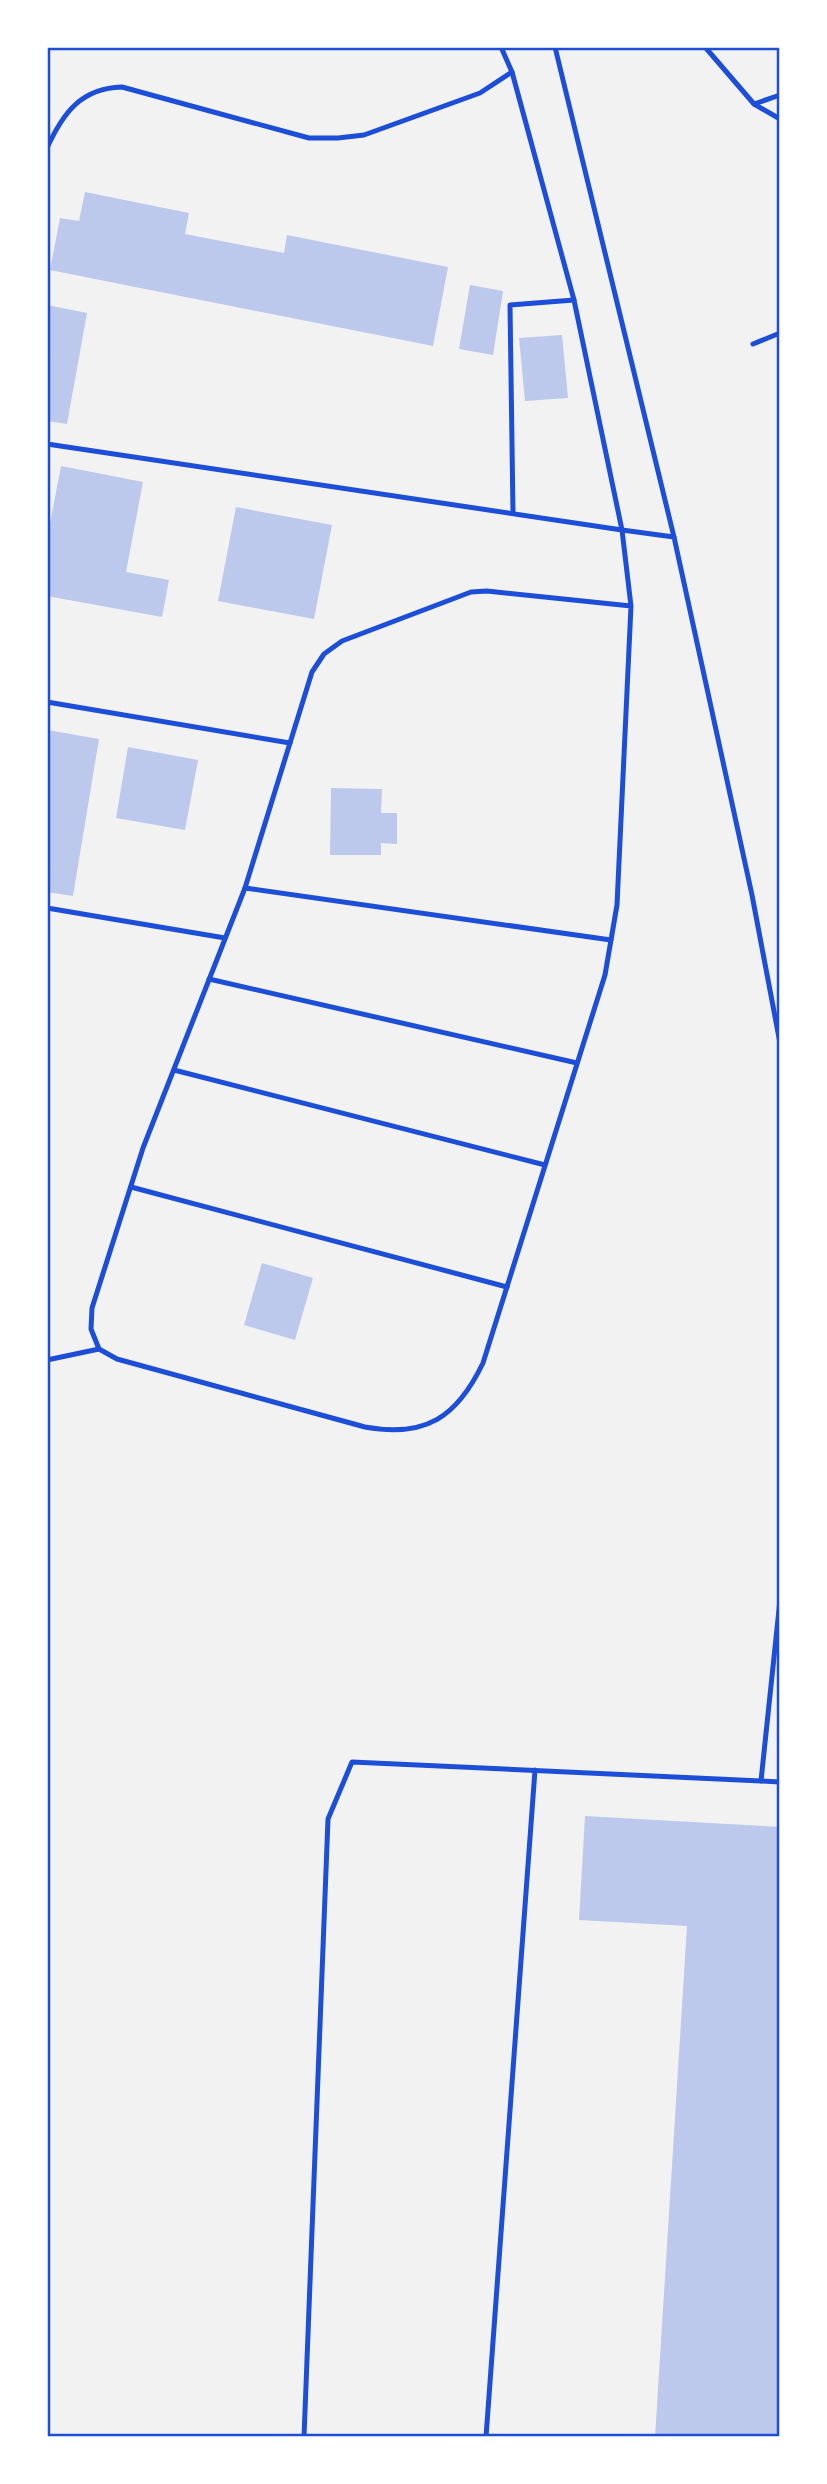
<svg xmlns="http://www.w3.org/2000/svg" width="827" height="2484" font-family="Roboto,sans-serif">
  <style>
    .building { fill: #bdc9ec }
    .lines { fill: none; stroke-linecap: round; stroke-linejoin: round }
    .service { stroke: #1d4ed8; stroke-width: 5 }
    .neatline { fill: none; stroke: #1d4ed8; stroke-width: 2.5 }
  </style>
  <rect width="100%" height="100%" fill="#f2f2f2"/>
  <!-- building -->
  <g class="building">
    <polygon points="85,192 189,213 185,234 284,253 287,235 448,267 433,346 50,270 60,218 79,221"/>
    <polygon points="470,285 503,291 493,355 459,349"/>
    <polygon points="47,305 87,313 67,424 47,421"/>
    <polygon points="562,335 568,398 525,401 519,338"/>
    <polygon points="61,466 143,482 126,572 169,580 162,617 47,596 47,539"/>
    <polygon points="236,507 332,525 314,619 218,601"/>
    <polygon points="47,730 99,739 73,896 47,892"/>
    <polygon points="128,747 198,760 185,830 116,818"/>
    <polygon points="331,788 382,789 381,813 397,813 397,844 381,843 381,855 330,855"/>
    <polygon points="262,1263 313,1278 295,1340 244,1325"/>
    <polygon points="585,1816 780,1827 780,2437 655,2437 687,1926 579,1920"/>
  </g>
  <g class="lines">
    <!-- service -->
    <g class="service">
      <polyline points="555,47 674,537"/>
      <polyline points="705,47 754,104 780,119"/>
      <polyline points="754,104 780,95"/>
      <path d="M47 148C63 113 81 88 122 87L309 138H338L364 135 480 93 512 72 501 47"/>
      <polyline points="753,344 780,333"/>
      <polyline points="47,444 622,530 574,300 512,72"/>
      <polyline points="513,513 510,305 574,300"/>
      <path d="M631 606 487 591 471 592 342 641 324 654 312 672 245 888 143 1148 92 1308 91 1329 99 1349 117 1359 365 1427C426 1438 457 1417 483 1363L605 975 617 905 631 606 622 530 674 537 752 895 780 1043"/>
      <polyline points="47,702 290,743"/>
      <polyline points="245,888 611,940"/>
      <polyline points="47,908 225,938"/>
      <polyline points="209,979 577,1063"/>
      <polyline points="174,1070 545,1165"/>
      <polyline points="131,1187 507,1287"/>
      <polyline points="47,1360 99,1349"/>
      <polyline points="761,1781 780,1782"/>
      <polyline points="304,2437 328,1819 352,1762 761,1781 780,1600"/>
      <polyline points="486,2437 535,1770"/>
    </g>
  </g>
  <!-- border -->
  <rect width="827" height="2484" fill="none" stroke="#ffffff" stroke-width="98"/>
  <rect x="49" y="49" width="729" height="2386" class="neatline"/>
</svg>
